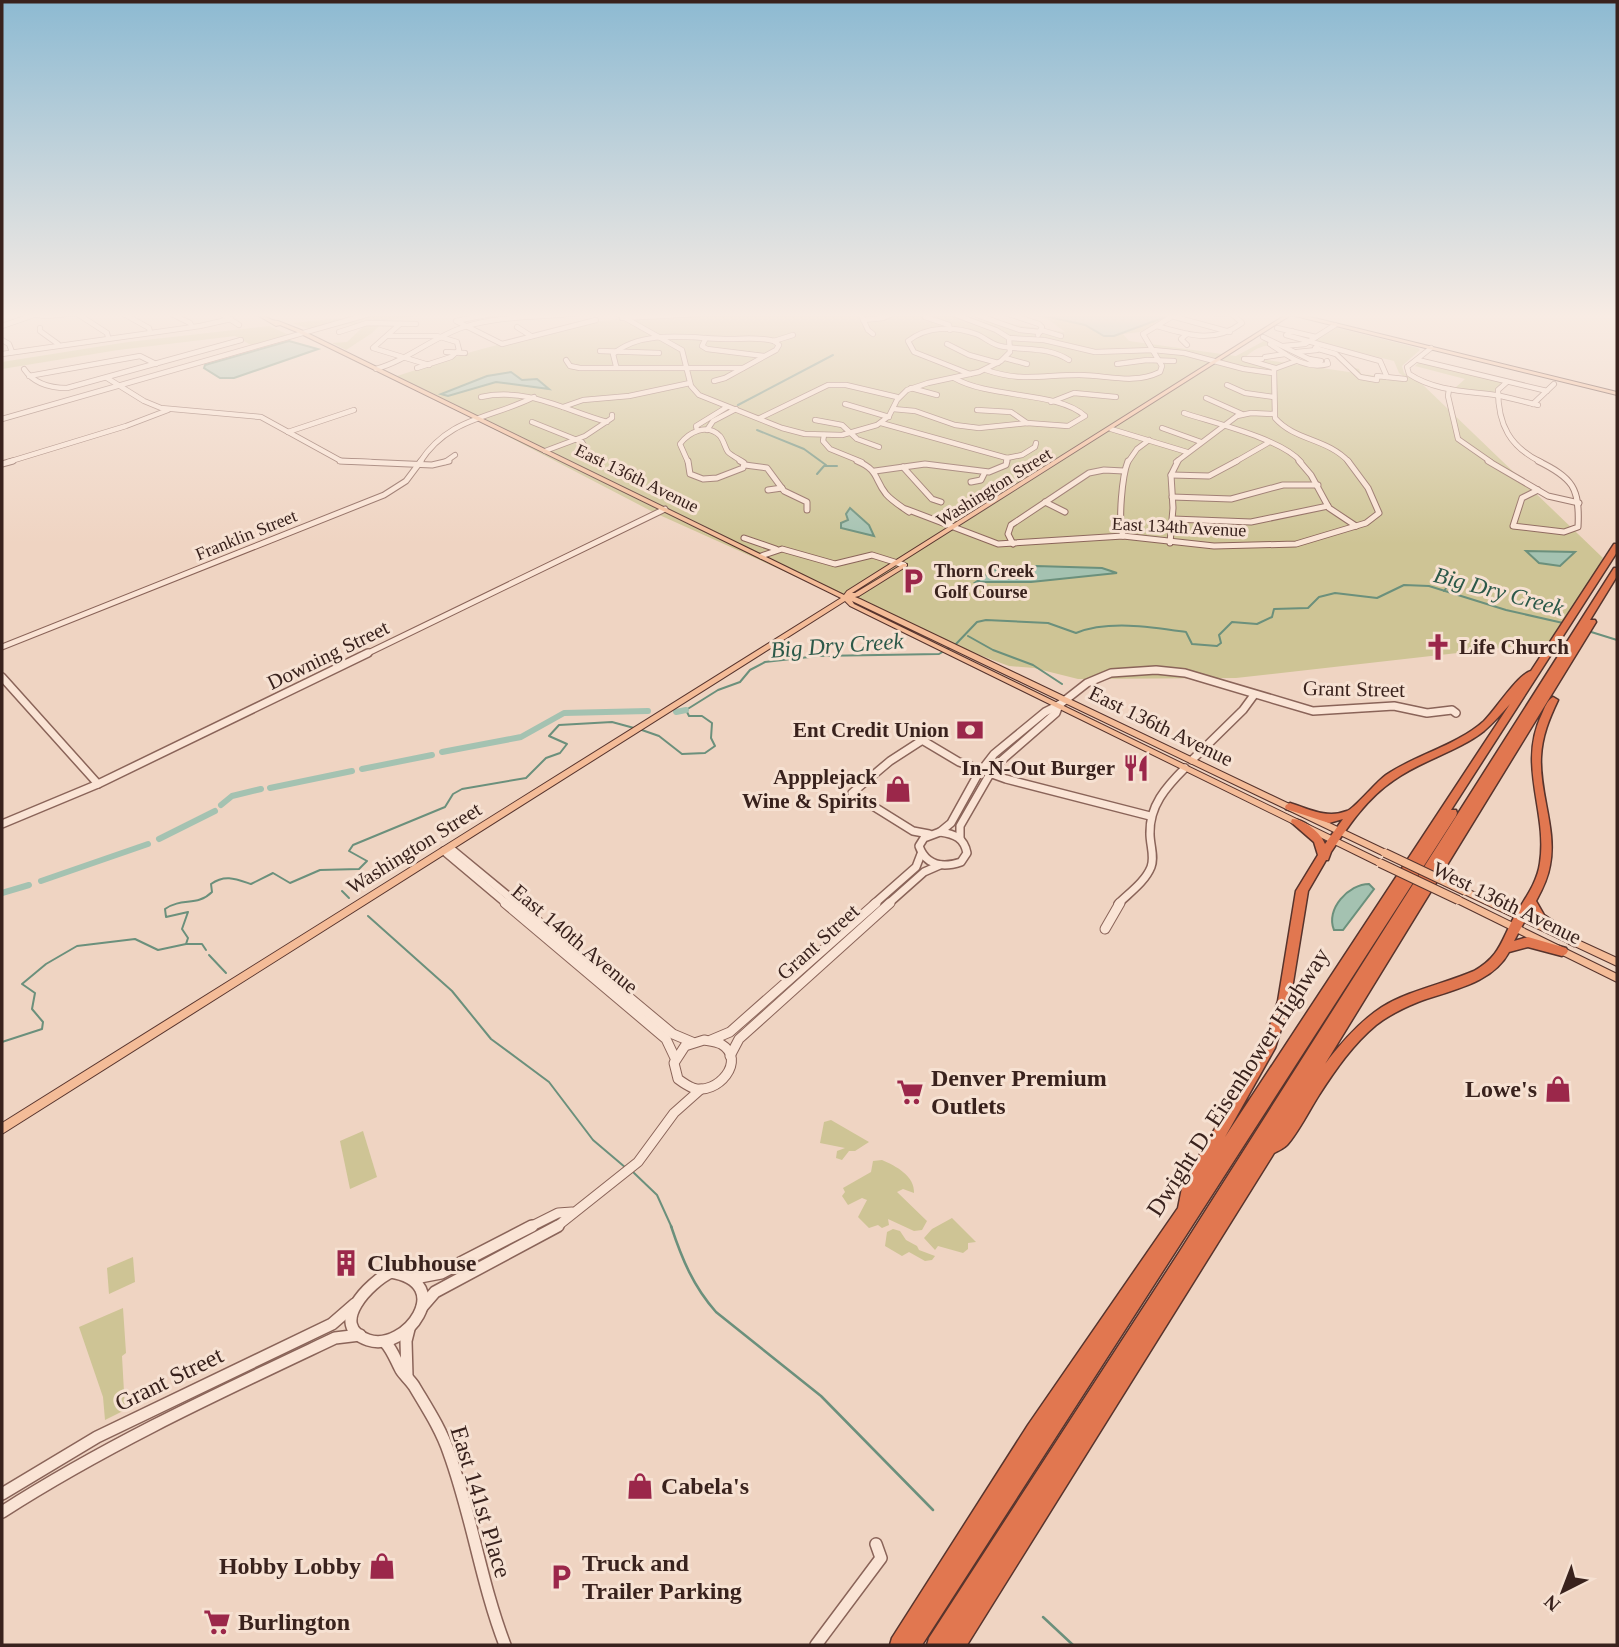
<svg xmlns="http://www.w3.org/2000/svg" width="1619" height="1647" font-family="Georgia,serif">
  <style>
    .green { fill: #cec495 }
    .water { fill: #a4c2b1; stroke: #6b907c; stroke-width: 2 }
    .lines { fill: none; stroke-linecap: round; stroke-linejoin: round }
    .stream-far1 { stroke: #6b907c; stroke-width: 2 }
    .stream { stroke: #6b907c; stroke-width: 2.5 }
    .canal-far1 { stroke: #a4c2b1; stroke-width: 3.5 }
    .canal { stroke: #a4c2b1; stroke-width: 6 }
    .minor-far4-casing { stroke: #8a6459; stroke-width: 6 }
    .minor-far3-casing { stroke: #8a6459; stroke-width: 7 }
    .minor-far2-casing { stroke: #8a6459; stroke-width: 10 }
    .minor-far1-casing { stroke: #8a6459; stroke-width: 11 }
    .minor-casing { stroke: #8a6459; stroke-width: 14 }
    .major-casing { stroke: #57342d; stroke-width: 2 }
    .highway-casing { stroke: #57342d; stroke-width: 3 }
    .minor-far4 { stroke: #fae4d5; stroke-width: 4.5 }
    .minor-far3 { stroke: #fae4d5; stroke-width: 5 }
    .minor-far2 { stroke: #fae4d5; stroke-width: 7 }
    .minor-far1 { stroke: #fae4d5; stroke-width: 9 }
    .minor { stroke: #fae4d5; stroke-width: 11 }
    .major { fill: #f4bc98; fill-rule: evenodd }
    .highway { fill: #e17750; fill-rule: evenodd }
    .major-bridge-casing { stroke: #57342d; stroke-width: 10; stroke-linecap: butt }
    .major-bridge { stroke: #f4bc98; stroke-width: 8 }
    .labels { text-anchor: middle; stroke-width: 6; stroke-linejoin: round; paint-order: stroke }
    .far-street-label { font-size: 18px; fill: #39221d; stroke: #f6e1d2 }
    .far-poi-label { font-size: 18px; font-weight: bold; fill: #39221d; stroke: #f6e1d2; text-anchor: start }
    .poi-label { font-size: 21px; font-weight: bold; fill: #39221d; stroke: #f6e1d2; text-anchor: end }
    .street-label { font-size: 21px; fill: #39221d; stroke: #f6e1d2 }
    .water-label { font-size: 23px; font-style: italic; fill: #2c5949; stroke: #f6e1d2 }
    .near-poi-label { font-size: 24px; font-weight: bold; fill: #39221d; stroke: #f6e1d2; text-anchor: start }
    .near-street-label { font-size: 24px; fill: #39221d; stroke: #f6e1d2 }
  </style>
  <rect width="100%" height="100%" fill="#efd4c2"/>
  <!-- green -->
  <g class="green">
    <polygon points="394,313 450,313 385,320 372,333 346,350 332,343 347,342 364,326 349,324 315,331 292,323"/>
    <path d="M673 313H933L1065 332 1049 320 1023 313H1176L1140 332 1123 334 1129 341 1236 356 1264 341 1281 348C1269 342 1254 348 1246 357L1356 373 1355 368 1359 369 1361 374 1409 380 1399 373 1394 361 1313 341 1334 327 1418 348 1420 350 1402 366 1404 373 1422 384 1603 558 1560 633 1547 643 1236 678 1078 679 1034 668 1009 666 928 636 655 513 394 377 471 352 574 324Z"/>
    <polygon points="269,326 289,335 251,345 235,336 118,350 2,369 2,362 128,342"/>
    <polygon points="1419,362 1501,382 1501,383 1495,393 1455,388 1465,379 1415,366"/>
    <polygon points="831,1120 869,1142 855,1151 849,1151 842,1160 836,1158 837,1151 845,1148 820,1143 824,1122"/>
    <polygon points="363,1131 377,1177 350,1189 340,1141"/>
    <path d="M882 1160C896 1166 915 1176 914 1193L903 1189 897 1192 927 1221 922 1230 914 1231 888 1219 889 1225 882 1228 878 1225 869 1228 858 1217 867 1200 862 1198 848 1205 842 1196 845 1192 843 1188 871 1172 873 1161Z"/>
    <polygon points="952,1218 976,1242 968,1243 968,1249 963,1253 938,1246 935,1250 924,1238 932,1229"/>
    <polygon points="893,1229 900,1231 906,1240 917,1246 919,1250 935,1256 932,1260 925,1261 909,1252 902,1256 885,1246 887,1232"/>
    <polygon points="133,1257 135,1282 109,1294 107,1268"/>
    <polygon points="123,1308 126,1353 122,1356 125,1410 105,1420 103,1397 79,1327"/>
  </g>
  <!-- water -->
  <g class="water">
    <polygon points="1031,313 1168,313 1171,315 1114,336 1104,336 1085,325"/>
    <polygon points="289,341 318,349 234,378 220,378 204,368 205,365"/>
    <polygon points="511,372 522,380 537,379 549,389 496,382 448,396 441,394 487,376"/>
    <polygon points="850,508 869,525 874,536 841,528 841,523 848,520 846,514"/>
    <polygon points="1526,551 1575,552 1560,566 1539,563"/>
    <polygon points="1036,566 1102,568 1117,573 1031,582 976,582 994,570"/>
    <path d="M1369 884 1374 889 1343 930H1334C1325 909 1349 884 1369 884Z"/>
  </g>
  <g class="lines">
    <!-- stream-far1 -->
    <g class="stream-far1">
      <polyline points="738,405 833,355"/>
      <polyline points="757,430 804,449 826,465"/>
      <polyline points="817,474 824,466 837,466"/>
      <polyline points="1444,591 1450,583"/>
      <polyline points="1588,631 1617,640"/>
      <polyline points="968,636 993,650 1033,665 1062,684"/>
      <path d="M956 644 977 622 986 620 1048 623 1076 633C1108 620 1152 627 1186 632L1192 644 1217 646 1221 643 1219 635 1232 622 1257 624 1272 617 1274 609 1308 608 1319 597 1335 593 1377 598 1404 585 1429 586 1506 610 1563 623"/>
      <polyline points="639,729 659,736 682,754 705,753 715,746 711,738 712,723 702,716 689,716 686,710 718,690 740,682 750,670 765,662 818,656 939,654 951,647"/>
      <polyline points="342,891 349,898"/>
      <polyline points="368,916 452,991 491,1039 549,1082 593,1140 626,1168"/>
      <polyline points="186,944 202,944 206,950"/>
      <polyline points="209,955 226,973"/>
      <path d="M2 1042 42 1029 43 1022 32 1009 35 993 22 984 46 964 77 946 135 939 158 950 186 944 188 938 182 929 188 912 166 917 165 909C182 897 197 907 212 892L211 884C225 874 236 879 251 884L273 873 290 883 320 870 359 869 367 861 349 851 353 845 445 807 453 794 462 789 526 778 546 758 560 753 567 744 549 736 559 725 612 722 634 728"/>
      <polyline points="633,1172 657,1195 672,1228"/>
    </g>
    <!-- stream -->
    <g class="stream">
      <path d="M671 1226C682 1259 693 1286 716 1312L821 1396 933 1510"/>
      <polyline points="1043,1617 1073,1645"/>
    </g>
    <!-- canal-far1 -->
    <polyline class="canal-far1" points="47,313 59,313"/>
    <!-- canal -->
    <g class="canal">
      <polyline points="676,712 686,710"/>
      <polyline points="442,752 521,737 564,713 648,711"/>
      <polyline points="362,769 432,755"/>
      <polyline points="270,788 352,771"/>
      <polyline points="221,805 232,796 261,789"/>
      <polyline points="159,839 215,811"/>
      <polyline points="41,881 148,844"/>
      <polyline points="2,893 29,885"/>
    </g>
    <defs>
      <g id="minor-far4">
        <polyline points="19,313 46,316 79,313"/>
        <polyline points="76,313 107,333 108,337"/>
        <polyline points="122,313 149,328 150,332"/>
        <polyline points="170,313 190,323 192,327"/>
        <polyline points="220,313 239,325"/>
        <polyline points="496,313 456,321 502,344 596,320"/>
        <polyline points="616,313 682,350 691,386 699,395 782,428 805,434 842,435 877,425 889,416 897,400 907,390 928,383 979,372 1001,361 1010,352 1009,338"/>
        <polyline points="860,313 868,330 873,334"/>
        <polyline points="951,313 996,330 1009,338 1044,340 1095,352 1153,350 1184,353 1244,369 1273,373"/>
        <polyline points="971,313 1020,330 1040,332"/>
        <polyline points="1006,313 1039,324 1042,327 1038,335"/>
        <polyline points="1216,314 1231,313"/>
        <polyline points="925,317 949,325 950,330"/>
        <polyline points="1175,317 1230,332"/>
        <polyline points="622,318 718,313"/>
        <polyline points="863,320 883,318 895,313"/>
        <polyline points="400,324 373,348 429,365"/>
        <polyline points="2,326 31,316"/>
        <path d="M1157 326C1188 335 1214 344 1242 323L1231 313"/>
        <polyline points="517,327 531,336"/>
        <polyline points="40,328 40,331 58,344"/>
        <polyline points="1277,328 1316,337"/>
        <polyline points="1041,330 1061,336"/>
        <polyline points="1292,331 1286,335 1380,361 1387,377"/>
        <polyline points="339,332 367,323 416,324"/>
        <polyline points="1187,334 1181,339 1187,345"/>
        <polyline points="388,336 437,336 457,342 459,350 451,357 417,368"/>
        <polyline points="1263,337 1309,359"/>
        <polyline points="706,338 702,346 707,349 764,356"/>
        <polyline points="2,340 9,344 12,352"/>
        <polyline points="774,341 793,335"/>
        <polyline points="947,344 969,355 998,363"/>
        <path d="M1270 344C1288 356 1305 370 1328 364L1327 361"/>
        <polyline points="1318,345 1315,348 1336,354 1360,377 1377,380 1377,376 1405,379"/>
        <polyline points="1283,346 1305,344 1335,325"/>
        <path d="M1431 348 1407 367 1409 374C1435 391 1465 391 1495 395 1509 397 1523 402 1538 405"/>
        <polyline points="600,351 659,353"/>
        <polyline points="446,352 465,353"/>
        <polyline points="1297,352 1317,350"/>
        <polyline points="2,354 200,326 231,319"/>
        <polyline points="1265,357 1285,354"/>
        <polyline points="1005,358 1027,364"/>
        <polyline points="1262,359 1244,359 1275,368"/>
        <polygon points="1309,359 1321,361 1314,363"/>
        <polyline points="566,360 570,366 580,368 743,368"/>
        <polyline points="1418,360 1547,391"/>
        <path d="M1296 361 1274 369 1275 418C1295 441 1327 438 1349 462"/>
        <polyline points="1117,364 1147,360 1174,361"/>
        <path d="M616 366 613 354C644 328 693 339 730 339 745 339 759 337 774 341"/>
        <path d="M24 369C34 384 50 388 67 388L241 340"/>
        <path d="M376 369C408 360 433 337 464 327 501 315 540 318 578 313"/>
        <path d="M986 370C1021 382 1043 375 1079 375 1107 375 1133 385 1160 372L1162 366 1143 334 1178 313"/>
        <path d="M970 374 914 352 908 341C927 326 954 326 976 334 984 337 991 344 1000 346 1024 351 1047 346 1069 360"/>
        <polyline points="29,376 140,356 156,364"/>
        <polyline points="107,378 144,401 161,408 261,417 341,461 371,462"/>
        <polyline points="714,381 725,378 776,350 779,345 774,341"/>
        <path d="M1507 382 1498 390C1498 425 1510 447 1541 462"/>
        <polyline points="1227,385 1245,393 1274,397"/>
        <polyline points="911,388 937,395"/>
        <polyline points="1449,389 1448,396 1458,439 1491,462"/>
        <path d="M481 397C527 387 564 410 607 422"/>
        <polyline points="1206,398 1242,414"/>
        <polyline points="1051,402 1074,393 1116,397"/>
        <polyline points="845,404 889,417"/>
        <polyline points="1533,404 1554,384"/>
        <polyline points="563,407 583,400 629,396 690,383"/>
        <path d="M893 409 915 411 955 425 979 428 1027 423 1068 426 1085 416C1058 391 991 399 954 378"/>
        <polyline points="977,410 1011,412 1027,423"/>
        <path d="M1184 413C1214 423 1282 439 1301 462"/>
        <polyline points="760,418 828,385 846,385 897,397"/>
        <polyline points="2,419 373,313"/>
        <polyline points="815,420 842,425 857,439 879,447"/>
        <polyline points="532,422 582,442 593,462"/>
        <polyline points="881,423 1007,458"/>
        <polyline points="1162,428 1201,442"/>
        <polyline points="1111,429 1187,452"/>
        <polyline points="697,430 696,426 727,407"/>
        <polyline points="707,430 713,421 736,409"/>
        <polyline points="288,432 354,410"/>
        <polyline points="824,435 823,441 830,449 862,462"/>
        <polyline points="545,451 585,436 612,418 612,415"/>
        <polyline points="1007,458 1022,455 1035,447 1036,443"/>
        <polyline points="8,462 126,426 168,410"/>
        <path d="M420 462C449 417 490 419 534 397"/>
        <polyline points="445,462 455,455"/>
        <path d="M688 462 680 444C689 432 707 423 720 436 724 441 725 448 728 452 732 456 739 459 743 462"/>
        <polyline points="1006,462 1007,458"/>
        <polyline points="1128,462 1137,449 1149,440"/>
        <polyline points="1176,462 1237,416 1251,413 1274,414"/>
        <polyline points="1235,462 1268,443"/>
      </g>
      <g id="minor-far3">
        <polyline points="340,461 432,465 449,461"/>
        <polyline points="688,461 690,474 703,479 717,478 743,468 744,463 740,461"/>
        <path d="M857 461C879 470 874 479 886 494 892 501 902 507 909 512"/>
        <polyline points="1299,461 1311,475 1329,508 1356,526"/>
        <polyline points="1488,461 1548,496 1579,503"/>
        <path d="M1538 461C1573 478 1580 488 1578 527L1564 532 1513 526 1522 498 1538 490"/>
        <polyline points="2,464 13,461"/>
        <polyline points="745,465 767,468 784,491 807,502 807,510"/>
        <polyline points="903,467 932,499 941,502"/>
        <polyline points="875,471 925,464 989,472 1006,465 1007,461"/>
        <polyline points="1171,475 1209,476 1237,461"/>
        <polyline points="971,482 981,480 985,472"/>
        <polyline points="768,490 782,488"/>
        <polyline points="1172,497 1231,499 1283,485 1318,485"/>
        <polyline points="1045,502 1065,512"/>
        <polyline points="906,509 998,544 1123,536 1214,546 1296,544 1366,523 1379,513 1368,488 1348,461"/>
        <polyline points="1173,519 1251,522 1328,506"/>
        <path d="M1123 536C1118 521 1122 476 1128 461"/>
        <polyline points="744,538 776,549"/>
        <polyline points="1170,543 1173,508 1171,475 1178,461"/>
        <polyline points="1013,544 1008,534 1011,525 1089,473 1104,470 1124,471"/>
        <polyline points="761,556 782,549 835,564 872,555 904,565"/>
        <polyline points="2,647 384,495 406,481 421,461"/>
        <polyline points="364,655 665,509"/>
      </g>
      <g id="minor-far2">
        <polyline points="2,677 98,784"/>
        <polyline points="924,739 890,761 852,793 913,831 929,834"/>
        <polyline points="922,740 959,762 1006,779 1150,816"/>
        <polyline points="1192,760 1243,710 1254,695"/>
        <polyline points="2,824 98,784 368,653"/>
        <polyline points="940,832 951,823 977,776 994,754 1045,712 1059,705 1087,683 1111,673 1156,670 1185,673 1313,711 1394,706 1427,713 1452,710 1456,713"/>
        <path d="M940 832C955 834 964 838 967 853L961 862C943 868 926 866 919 846L924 838Z"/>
        <polyline points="960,838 960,826 994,767 1056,713 1059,705"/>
        <polyline points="450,848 518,904"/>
        <polyline points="444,851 507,904"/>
        <polyline points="874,904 916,867 921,854"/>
        <polyline points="888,904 924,872 940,865"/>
        <path d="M1118 904C1129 893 1145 882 1151 867 1155 857 1150 845 1150 834 1149 806 1166 787 1185 768"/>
      </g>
      <g id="minor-far1">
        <polyline points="505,903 666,1039 675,1058"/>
        <polyline points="516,903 673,1034 692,1042"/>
        <polyline points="1105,929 1120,903"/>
        <path d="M704 1040C709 1041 716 1042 721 1044 748 1060 717 1096 693 1088 688 1086 682 1082 678 1079L674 1063 685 1046Z"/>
        <polyline points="711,1040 730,1032 876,903"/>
        <polyline points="730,1056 739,1039 890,903"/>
        <polyline points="528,1228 558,1213 572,1212"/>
        <polyline points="555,1228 638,1162 674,1113 701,1089"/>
      </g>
      <g id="minor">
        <path d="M391 1272C457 1283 406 1353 368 1340 327 1325 370 1282 391 1272Z"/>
        <polyline points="415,1278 441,1273 532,1226"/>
        <polyline points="422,1307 435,1292 558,1226"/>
        <path d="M385 1342C393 1351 395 1359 401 1370 404 1375 410 1380 414 1386 427 1408 441 1429 449 1453 472 1516 481 1583 505 1645"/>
        <polyline points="407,1376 406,1341 409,1329"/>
        <polyline points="2,1494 97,1437 332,1324 355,1304"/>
        <path d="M2 1512C108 1444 221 1392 335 1338L360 1335"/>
        <polyline points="816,1645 881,1558 876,1544"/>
      </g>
      <g id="major">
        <path d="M254 313C263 313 269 321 278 321L301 330 844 595 847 591 1287 314 1285 313H1294L1617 392V395L1291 315 852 593H855L903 564H907V566L859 596 855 597 860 599 1388 851 1390 853 1388 855H1382L852 601 854 604 1383 861 1385 863 1383 865H1377L850 606 845 601 2 1134V1123L841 598 297 332 280 325 276 326Z"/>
        <polygon points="1465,888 1617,958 1617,966 1462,893 1460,891 1462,889"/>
        <polygon points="1458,896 1617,974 1617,982 1455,902 1453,900 1455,898"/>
      </g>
      <g id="highway">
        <path d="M1614 544H1617V552L1451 810H1456L1457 813 1456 816 922 1645H890L892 1638 1028 1425 1178 1208 1183 1183 1263 1047 1278 1001 1296 891 1318 855 1314 842 1291 822 1292 819C1304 819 1321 833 1325 844L1343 819 1329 823 1286 809 1285 807 1286 805 1290 803C1309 809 1327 819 1347 811 1354 809 1375 783 1386 775 1417 754 1456 746 1484 721 1497 708 1517 675 1531 671ZM1510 704 1225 1137 1275 1048 1290 1001 1308 891 1326 860H1328L1331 852C1349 825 1367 798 1394 780 1422 760 1457 752 1484 731 1493 723 1502 713 1510 704Z"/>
        <path d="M1614 568H1617V576L1590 620H1595L1596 622 1325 1064C1341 1043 1359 1022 1382 1007 1410 990 1444 984 1474 971 1498 957 1500 945 1512 921 1522 902 1537 885 1540 863 1548 811 1517 766 1542 714 1545 707 1547 701 1553 697L1558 700C1549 719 1542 736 1541 757 1539 793 1557 829 1550 865 1548 878 1542 890 1536 901L1544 915 1578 938 1580 941 1578 944 1574 946 1570 944 1536 921 1530 911 1514 941 1528 937 1566 948 1568 951 1566 954 1562 956 1528 947 1509 952C1492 984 1450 990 1418 1002 1403 1008 1389 1015 1376 1025 1353 1044 1335 1070 1319 1095 1310 1109 1298 1133 1287 1145 1284 1148 1278 1151 1274 1153L967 1645H927L929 1638 1180 1251Z"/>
      </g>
    </defs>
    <!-- minor-far4 casing -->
    <use href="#minor-far4" class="minor-far4-casing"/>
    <!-- minor-far3 casing -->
    <use href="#minor-far3" class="minor-far3-casing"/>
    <!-- minor-far2 casing -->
    <use href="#minor-far2" class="minor-far2-casing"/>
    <!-- minor-far1 casing -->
    <use href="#minor-far1" class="minor-far1-casing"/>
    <!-- minor casing -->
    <use href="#minor" class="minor-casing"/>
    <!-- major casing -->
    <use href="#major" class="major-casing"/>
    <!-- highway casing -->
    <use href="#highway" class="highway-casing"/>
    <!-- minor-far4 -->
    <use href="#minor-far4" class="minor-far4"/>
    <!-- minor-far3 -->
    <use href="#minor-far3" class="minor-far3"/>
    <!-- minor-far2 -->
    <use href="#minor-far2" class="minor-far2"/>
    <!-- minor-far1 -->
    <use href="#minor-far1" class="minor-far1"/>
    <!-- minor -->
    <use href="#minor" class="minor"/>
    <!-- major -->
    <use href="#major" class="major"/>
    <!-- highway -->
    <use href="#highway" class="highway"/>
    <defs>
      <g id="major-bridge">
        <polyline points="1385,853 1465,891"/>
        <polyline points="1380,863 1458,900"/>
      </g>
    </defs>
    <!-- major-bridge casing -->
    <use href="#major-bridge" class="major-bridge-casing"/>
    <!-- major-bridge -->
    <use href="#major-bridge" class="major-bridge"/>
  </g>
  <!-- sky -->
  <linearGradient id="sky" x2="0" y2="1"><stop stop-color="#8dbad2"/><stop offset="0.58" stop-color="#f8ece4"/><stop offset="1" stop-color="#f8ece4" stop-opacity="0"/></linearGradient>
  <rect width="1619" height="544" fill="url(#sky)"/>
  <!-- icons -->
  <defs>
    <symbol id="parking-bare" viewBox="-9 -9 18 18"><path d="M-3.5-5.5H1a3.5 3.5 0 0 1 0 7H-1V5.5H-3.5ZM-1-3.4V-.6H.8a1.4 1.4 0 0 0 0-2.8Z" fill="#9b274a" stroke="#f6e1d2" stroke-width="2.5" paint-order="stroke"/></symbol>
    <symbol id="church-bare" viewBox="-9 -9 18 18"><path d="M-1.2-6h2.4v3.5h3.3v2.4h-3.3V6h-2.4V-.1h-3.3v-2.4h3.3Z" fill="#9b274a" stroke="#f6e1d2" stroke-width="2.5" paint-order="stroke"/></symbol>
    <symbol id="bank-bare" viewBox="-9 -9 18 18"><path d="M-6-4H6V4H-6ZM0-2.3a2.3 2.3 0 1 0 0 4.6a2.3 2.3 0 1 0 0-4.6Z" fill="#9b274a" stroke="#f6e1d2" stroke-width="2.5" paint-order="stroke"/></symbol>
    <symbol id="restaurant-bare" viewBox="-9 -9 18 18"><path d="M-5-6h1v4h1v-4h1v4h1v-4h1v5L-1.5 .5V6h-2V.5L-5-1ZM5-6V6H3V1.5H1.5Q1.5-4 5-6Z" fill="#9b274a" stroke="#f6e1d2" stroke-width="2.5" paint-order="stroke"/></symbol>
    <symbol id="shop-bare" viewBox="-9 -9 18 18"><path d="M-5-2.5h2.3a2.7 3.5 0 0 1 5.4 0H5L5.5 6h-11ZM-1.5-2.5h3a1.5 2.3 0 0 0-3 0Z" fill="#9b274a" stroke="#f6e1d2" stroke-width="2.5" paint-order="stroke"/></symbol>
    <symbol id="supermarket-bare" viewBox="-9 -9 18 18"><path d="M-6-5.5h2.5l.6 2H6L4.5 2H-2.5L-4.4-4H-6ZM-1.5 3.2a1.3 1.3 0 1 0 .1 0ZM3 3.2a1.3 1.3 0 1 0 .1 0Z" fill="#9b274a" stroke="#f6e1d2" stroke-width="2.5" paint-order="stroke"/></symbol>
    <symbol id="building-bare" viewBox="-9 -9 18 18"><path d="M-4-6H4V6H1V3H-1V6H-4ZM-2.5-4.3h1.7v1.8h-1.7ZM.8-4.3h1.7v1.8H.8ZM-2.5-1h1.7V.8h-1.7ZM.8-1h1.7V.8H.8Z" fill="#9b274a" stroke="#f6e1d2" stroke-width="2.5" paint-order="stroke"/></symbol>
  </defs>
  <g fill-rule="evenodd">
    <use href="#parking-bare" x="894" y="562" width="38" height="38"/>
    <use href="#church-bare" x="1419" y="628" width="38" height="38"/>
    <use href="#bank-bare" x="951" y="711" width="38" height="38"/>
    <use href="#restaurant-bare" x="1117" y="749" width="38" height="38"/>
    <use href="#shop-bare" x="879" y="770" width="38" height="38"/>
    <use href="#shop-bare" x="1539" y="1070" width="38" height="38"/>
    <use href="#supermarket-bare" x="891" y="1073" width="38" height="38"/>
    <use href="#building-bare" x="327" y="1244" width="38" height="38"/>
    <use href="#shop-bare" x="621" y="1467" width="38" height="38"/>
    <use href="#shop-bare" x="363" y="1547" width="38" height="38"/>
    <use href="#parking-bare" x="542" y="1558" width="38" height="38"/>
    <use href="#supermarket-bare" x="198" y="1603" width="38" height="38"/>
  </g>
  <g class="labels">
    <!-- far-street labels -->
    <g class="far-street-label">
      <text transform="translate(637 478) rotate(26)" y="6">East 136th Avenue</text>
      <text transform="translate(994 487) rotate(-32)" y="6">Washington Street</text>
      <text transform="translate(1179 527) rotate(3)" y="6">East 134th Avenue</text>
      <text transform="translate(246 535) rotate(-22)" y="6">Franklin Street</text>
    </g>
    <!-- far-poi labels -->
    <g class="far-poi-label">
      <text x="934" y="577">Thorn Creek<tspan x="934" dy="21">Golf Course</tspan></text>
    </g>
    <!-- poi labels -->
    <g class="poi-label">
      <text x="1459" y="654" text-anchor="start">Life Church</text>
      <text x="949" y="737">Ent Credit Union</text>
      <text x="1115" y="775">In-N-Out Burger</text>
      <text x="877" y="784">Appplejack<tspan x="877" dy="24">Wine &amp; Spirits</tspan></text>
    </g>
    <!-- street labels -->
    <g class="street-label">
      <text transform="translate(328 655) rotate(-26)" y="7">Downing Street</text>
      <text transform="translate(1354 689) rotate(1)" y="7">Grant Street</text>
      <text transform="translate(1161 726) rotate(26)" y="7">East 136th Avenue</text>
      <text transform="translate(414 848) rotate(-32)" y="7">Washington Street</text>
      <text transform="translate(1507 903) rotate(26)" y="7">West 136th Avenue</text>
      <text transform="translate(575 939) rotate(40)" y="7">East 140th Avenue</text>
      <text transform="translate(818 942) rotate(-42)" y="7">Grant Street</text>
    </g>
    <!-- water labels -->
    <g class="water-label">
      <text transform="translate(1499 591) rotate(15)" y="8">Big Dry Creek</text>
      <text transform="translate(837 645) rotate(-4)" y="8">Big Dry Creek</text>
    </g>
    <!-- near-poi labels -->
    <g class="near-poi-label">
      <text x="931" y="1086">Denver Premium<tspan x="931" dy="28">Outlets</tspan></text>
      <text x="1537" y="1097" text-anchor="end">Lowe's</text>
      <text x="367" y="1271">Clubhouse</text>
      <text x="661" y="1494">Cabela's</text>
      <text x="582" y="1571">Truck and<tspan x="582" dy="28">Trailer Parking</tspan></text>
      <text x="361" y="1574" text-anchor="end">Hobby Lobby</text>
      <text x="238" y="1630">Burlington</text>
    </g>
    <!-- near-street labels -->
    <g class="near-street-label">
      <text transform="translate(1238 1082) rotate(-57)" y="8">Dwight D. Eisenhower Highway</text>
      <text transform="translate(169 1379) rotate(-26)" y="8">Grant Street</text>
      <text transform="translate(481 1502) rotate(73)" y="8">East 141st Place</text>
    </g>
  </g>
  <!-- border -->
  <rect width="1619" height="1647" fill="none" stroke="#39221d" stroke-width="7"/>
  <!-- north arrow -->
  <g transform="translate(1563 1591) rotate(222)" stroke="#f6e1d2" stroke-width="5" paint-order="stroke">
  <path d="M0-5L12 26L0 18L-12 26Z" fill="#39221d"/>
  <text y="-10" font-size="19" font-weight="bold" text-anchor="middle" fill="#39221d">N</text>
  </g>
</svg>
